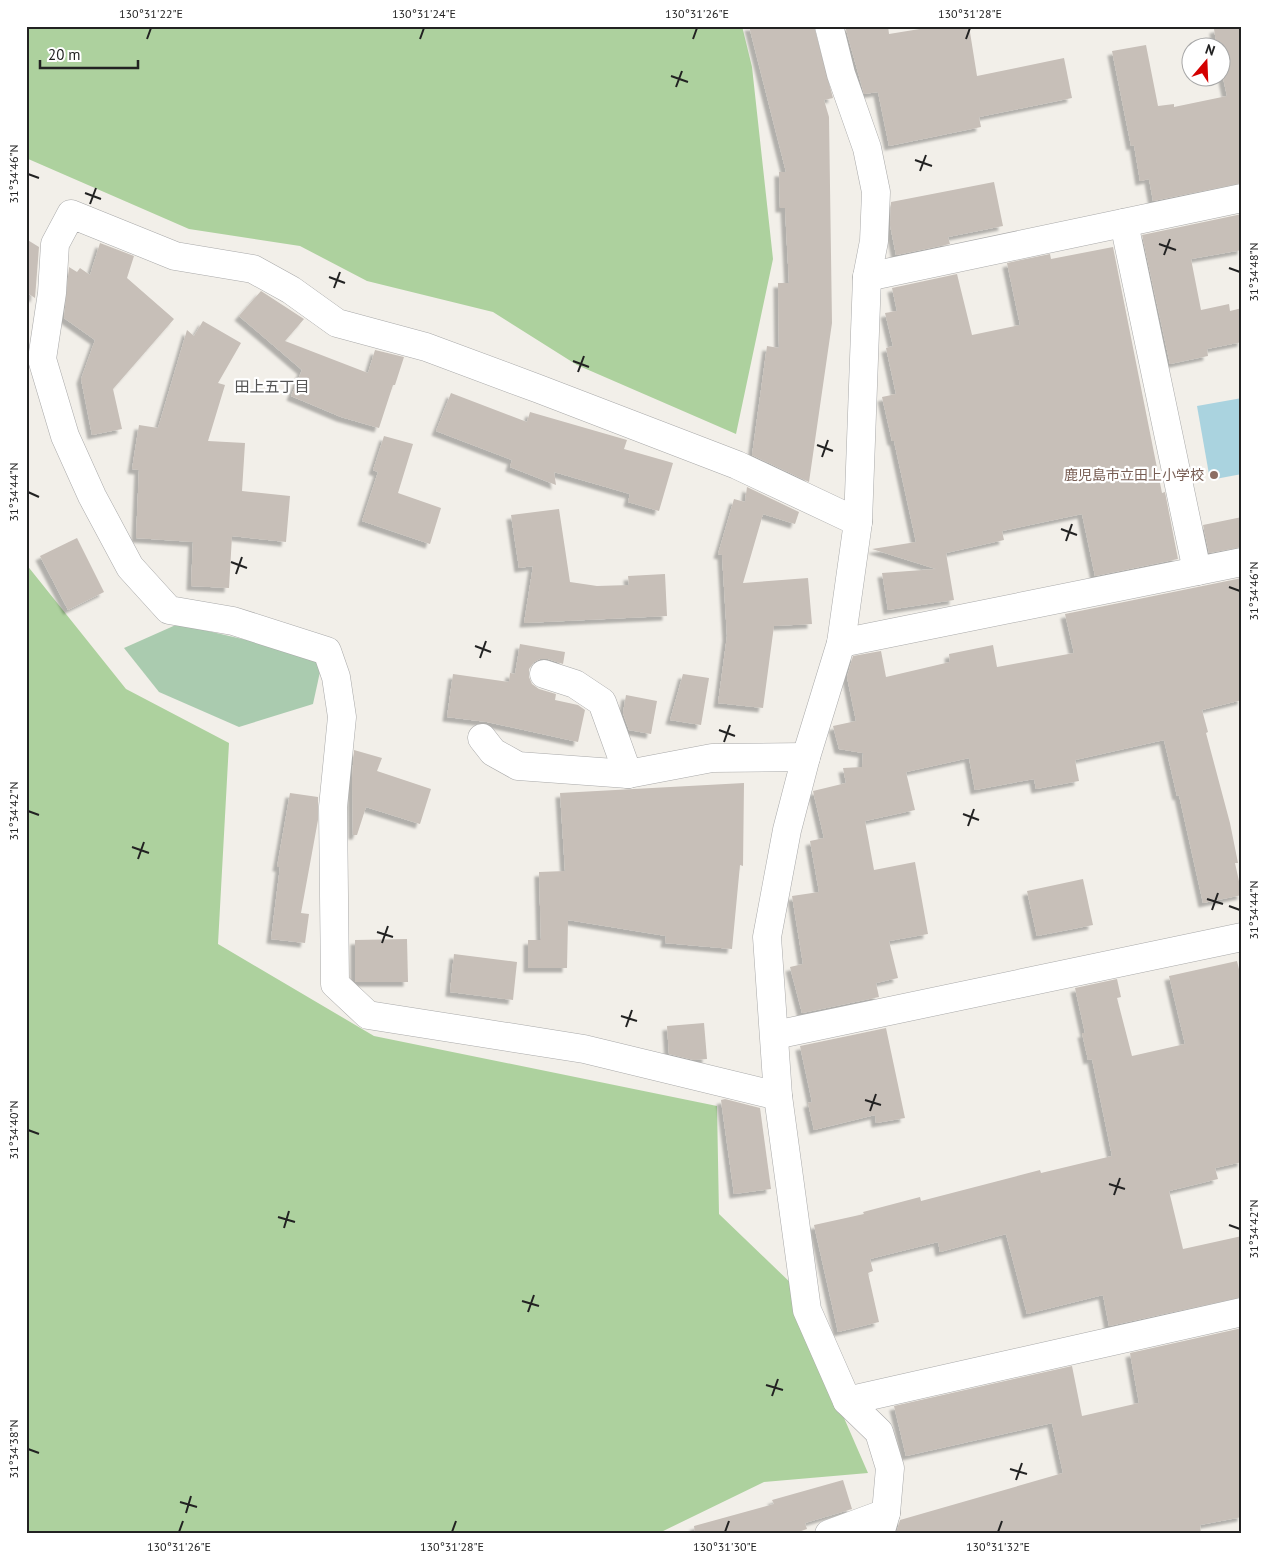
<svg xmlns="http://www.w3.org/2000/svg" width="1268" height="1560" font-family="'PT Sans','Noto Sans JP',sans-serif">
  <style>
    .forest { fill: #add19e }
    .cemetery { fill: #aacbaf }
    .water { fill: #aad3df }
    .building { fill: #c7bfb8; filter: url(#shadow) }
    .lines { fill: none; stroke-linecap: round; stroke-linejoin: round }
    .street-casing { stroke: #a9a9a9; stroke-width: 29 }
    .street { stroke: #fff; stroke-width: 28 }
    .ticks { fill: none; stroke: #222; stroke-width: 2 }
    .education-dot { fill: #8d6e63; stroke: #fff; stroke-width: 2 }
    .labels { text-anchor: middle; stroke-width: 4.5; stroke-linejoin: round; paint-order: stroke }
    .education-label { font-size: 14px; fill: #785e54; stroke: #fff; text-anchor: end }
    .neighbourhood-label { font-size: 15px; fill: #555; stroke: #fff }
    .neatline { fill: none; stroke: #222; stroke-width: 2 }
    .ticks-label { font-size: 12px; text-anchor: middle; fill: #222 }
  </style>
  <defs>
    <filter id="shadow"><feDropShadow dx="-4.5" dy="4.5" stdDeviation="1" flood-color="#0004"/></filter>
  </defs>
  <rect width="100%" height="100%" fill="#f2efe9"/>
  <!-- forest -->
  <g class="forest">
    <polygon points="26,26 742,26 752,67 773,259 736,434 577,365 493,312 367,281 300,246 189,229 26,158"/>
    <polygon points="26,564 126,689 229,743 218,944 374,1036 717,1106 719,1214 796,1288 841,1411 868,1473 764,1482 657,1534 26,1534"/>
  </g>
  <!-- cemetery -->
  <polygon class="cemetery" points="178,624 323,658 313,704 239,727 159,692 124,648"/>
  <!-- water -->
  <polygon class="water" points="1242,398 1242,474 1210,480 1197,406"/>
  <!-- building -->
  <g class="building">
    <polygon points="749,26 814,26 833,98 824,100 829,117 832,323 809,482 752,455 767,346 779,348 778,283 789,283 785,208 780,208 779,172 786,172"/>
    <polygon points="845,26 888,26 889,34 938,26 969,26 977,76 1064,58 1072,98 979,117 981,127 889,146 878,92 864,94"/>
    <polygon points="1227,26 1242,26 1242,183 1153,201 1149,179 1140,181 1134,145 1131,146 1112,51 1146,45 1158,106 1174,104 1174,107 1227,96 1220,64 1220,48 1217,48 1214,29"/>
    <polygon points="994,182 1003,226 948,237 950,244 896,255 890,225 891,202"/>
    <polygon points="1242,214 1242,250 1191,259 1201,310 1229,304 1230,311 1242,308 1242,342 1207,349 1208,356 1170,364 1142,235"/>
    <polygon points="26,239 39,247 35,298 26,292"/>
    <polygon points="100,243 134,256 127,278 174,319 113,389 122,429 92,435 81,379 95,340 64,318 69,267 77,272 80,268 90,275"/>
    <polygon points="1113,247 1162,493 1165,492 1178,559 1095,576 1082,514 1002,531 1004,540 946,553 954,600 888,610 882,573 936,569 872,549 916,542 894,441 892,441 882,397 896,394 886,348 893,346 885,313 897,311 892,288 957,274 972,335 1020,325 1007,263 1050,254 1051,259"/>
    <polygon points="261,291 304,319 285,341 368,373 375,350 404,357 395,385 393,385 379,428 341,417 291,396 302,370 239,316"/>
    <polygon points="203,321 241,343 218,383 225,385 208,441 245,443 242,491 290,496 286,542 232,536 229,588 191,586 193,542 136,538 139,470 132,469 139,425 158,428 187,330 194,336"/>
    <polygon points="451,393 527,422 530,412 627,440 624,449 673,463 659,511 628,502 630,494 554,472 556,485 510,467 512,460 436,431"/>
    <polygon points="384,436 413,444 398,493 441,508 430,544 362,521 378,472 373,470"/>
    <polygon points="747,487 799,512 795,524 763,514 743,583 808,578 812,624 774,626 763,708 718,703 727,636 722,555 718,554 734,499 745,502"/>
    <polygon points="559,509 570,582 597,586 629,585 628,576 665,574 667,616 524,623 533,566 519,568 511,515"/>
    <polygon points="1242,517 1242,547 1209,553 1203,525"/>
    <polygon points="77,538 104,592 68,610 40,556"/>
    <polygon points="1242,578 1242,700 1202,710 1208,732 1206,733 1230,823 1238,863 1235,863 1242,895 1203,903 1179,795 1177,796 1164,740 1075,760 1079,781 1036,789 1034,779 975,790 969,758 906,772 915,810 865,821 874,870 915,862 928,934 889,941 898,978 876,983 879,997 802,1013 790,967 803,964 792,896 819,892 810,841 824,838 813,791 846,783 843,768 862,767 863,753 839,749 833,726 856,721 847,677 853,656 881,651 886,677 950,662 949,654 993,645 997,667 1074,653 1065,614"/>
    <polygon points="520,644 565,652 563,664 548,659 540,659 534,662 529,669 529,677 532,684 539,689 556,694 555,700 578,705 585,710 578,742 487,722 447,717 453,674 509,682 510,673 515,674"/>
    <polygon points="683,674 709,678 701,725 670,720"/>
    <polygon points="626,695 657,701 651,734 629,730 623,713"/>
    <polygon points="354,750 382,758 377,771 431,789 420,824 366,807 357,835 353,835 352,779"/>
    <polygon points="744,783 743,866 740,865 732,949 665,943 666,936 568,920 567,968 528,968 528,940 541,940 539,872 565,871 560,793"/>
    <polygon points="290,793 318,797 318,820 301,913 309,914 305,943 271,939 280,867 277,867"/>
    <polygon points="1083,879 1093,925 1037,936 1027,891"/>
    <polygon points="407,939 408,982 355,982 355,940"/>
    <polygon points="454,954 517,962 513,1000 450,992"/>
    <polygon points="1237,961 1242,982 1242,1162 1215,1168 1218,1179 1169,1191 1183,1249 1242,1236 1242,1297 1109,1326 1103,1295 1027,1314 1006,1234 940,1252 938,1242 870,1259 873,1271 868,1273 879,1322 838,1332 814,1225 864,1214 863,1212 920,1197 921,1201 1040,1170 1041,1173 1112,1156 1092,1059 1088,1060 1082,1033 1085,1033 1075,988 1117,979 1121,997 1117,998 1132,1056 1185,1044 1169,976"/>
    <polygon points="704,1023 707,1059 694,1060 669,1054 667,1026"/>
    <polygon points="886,1028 905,1118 876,1123 875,1115 814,1130 808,1103 812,1102 800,1046"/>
    <polygon points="725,1099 760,1108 771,1189 734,1194 721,1100"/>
    <polygon points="1242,1328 1242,1517 1200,1525 1201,1534 896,1534 900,1520 1063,1473 1052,1423 906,1456 894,1406 1072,1366 1082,1416 1139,1403 1130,1353"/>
    <polygon points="843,1480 852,1509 805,1523 807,1529 792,1534 695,1534 694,1526 774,1504 772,1500"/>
  </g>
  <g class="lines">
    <defs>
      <g id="street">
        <polyline points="829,26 841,74 867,148 876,192 874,241 867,277 858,522 841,643 806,757 787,830 767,937 778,1096 807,1310 847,1401 879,1432 890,1468 886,1513 880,1534"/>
        <polyline points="1124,223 1197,571"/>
        <polyline points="867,277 1242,198"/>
        <polyline points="841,643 1242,562"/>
        <polyline points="544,674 575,684 602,702 628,774"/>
        <polyline points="482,738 493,752 518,766 628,774 712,758 806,757"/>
        <polyline points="775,1035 1242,937"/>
        <polyline points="778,1096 584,1049 368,1015 335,984 333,807 342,717 336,677 327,651 233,621 169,610 130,567 92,496 65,436 42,359 52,293 55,244 71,214 175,256 253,269 291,290 337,323 426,347 539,389 737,465 858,522"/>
        <polyline points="847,1401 1242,1312"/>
        <polyline points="829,1534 886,1513"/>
      </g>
    </defs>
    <!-- street casing -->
    <use href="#street" class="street-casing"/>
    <!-- street -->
    <use href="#street" class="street"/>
  </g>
  <!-- ticks -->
  <path class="ticks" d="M147 39 151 28M420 39 424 28M693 39 697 28M966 39 970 28M671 76 688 82M676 87 682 71M915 160 932 166M920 171 926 155M28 174 39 178M85 193 101 199M90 204 96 188M1159 244 1176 250M1164 255 1170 239M1229 268 1240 272M329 277 345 283M334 288 340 272M573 361 589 367M578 372 584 356M817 445 833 451M822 457 828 440M28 492 39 497M1061 529 1077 535M1066 541 1072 524M231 562 247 568M236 574 242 557M1229 587 1240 591M475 646 491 652M480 658 486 641M719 730 735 736M724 742 730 725M28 811 39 815M963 814 979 820M968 826 974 809M132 847 149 853M138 859 144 842M1207 899 1223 904M1229 906 1240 910M1212 910 1218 893M377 932 393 937M382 943 388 926M621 1016 637 1021M626 1027 632 1010M865 1100 881 1105M870 1111 876 1094M28 1130 39 1134M1109 1184 1125 1189M1114 1195 1120 1178M278 1217 295 1222M1229 1225 1240 1229M284 1228 289 1211M522 1301 539 1306M528 1312 534 1295M766 1385 783 1390M772 1396 778 1379M28 1449 39 1453M1010 1469 1027 1474M1016 1480 1022 1463M180 1502 197 1507M186 1513 191 1496M179 1532 183 1521M452 1532 456 1521M725 1532 729 1521M998 1532 1002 1521"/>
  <!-- markers -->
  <circle class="education-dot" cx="1214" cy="475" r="5"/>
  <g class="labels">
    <!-- education labels -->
    <g class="education-label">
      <text x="1204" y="480">鹿児島市立田上小学校</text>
    </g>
    <!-- neighbourhood labels -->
    <g class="neighbourhood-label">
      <text x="272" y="392">田上五丁目</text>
    </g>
  </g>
  <!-- border -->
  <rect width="1268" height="1560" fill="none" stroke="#ffffff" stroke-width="55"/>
  <!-- north arrow -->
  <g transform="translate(1206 62) rotate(19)"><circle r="24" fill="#ffffff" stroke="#a7a7a7"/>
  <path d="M0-4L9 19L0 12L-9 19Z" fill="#d40000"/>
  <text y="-8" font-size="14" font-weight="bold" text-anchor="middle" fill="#222222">N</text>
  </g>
  <!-- scale -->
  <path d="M40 60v8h98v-8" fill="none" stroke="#222222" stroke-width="2.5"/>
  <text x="48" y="60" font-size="15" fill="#222222" stroke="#ffffff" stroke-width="4" paint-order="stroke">20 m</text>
  <rect x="28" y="28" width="1212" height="1504" class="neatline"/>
  <g class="ticks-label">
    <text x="151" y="18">130°31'22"E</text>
    <text x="424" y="18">130°31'24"E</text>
    <text x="697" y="18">130°31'26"E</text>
    <text x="970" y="18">130°31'28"E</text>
    <text transform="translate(14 174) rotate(-90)" y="4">31°34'46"N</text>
    <text transform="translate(1254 272) rotate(-90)" y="4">31°34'48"N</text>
    <text transform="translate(14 492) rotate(-90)" y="4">31°34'44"N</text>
    <text transform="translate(1254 591) rotate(-90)" y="4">31°34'46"N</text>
    <text transform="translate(14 811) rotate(-90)" y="4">31°34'42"N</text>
    <text transform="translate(1254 910) rotate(-90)" y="4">31°34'44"N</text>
    <text transform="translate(14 1130) rotate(-90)" y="4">31°34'40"N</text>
    <text transform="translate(1254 1229) rotate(-90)" y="4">31°34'42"N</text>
    <text transform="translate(14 1449) rotate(-90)" y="4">31°34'38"N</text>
    <text x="179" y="1551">130°31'26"E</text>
    <text x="452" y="1551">130°31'28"E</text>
    <text x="725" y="1551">130°31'30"E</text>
    <text x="998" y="1551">130°31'32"E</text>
  </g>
</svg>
